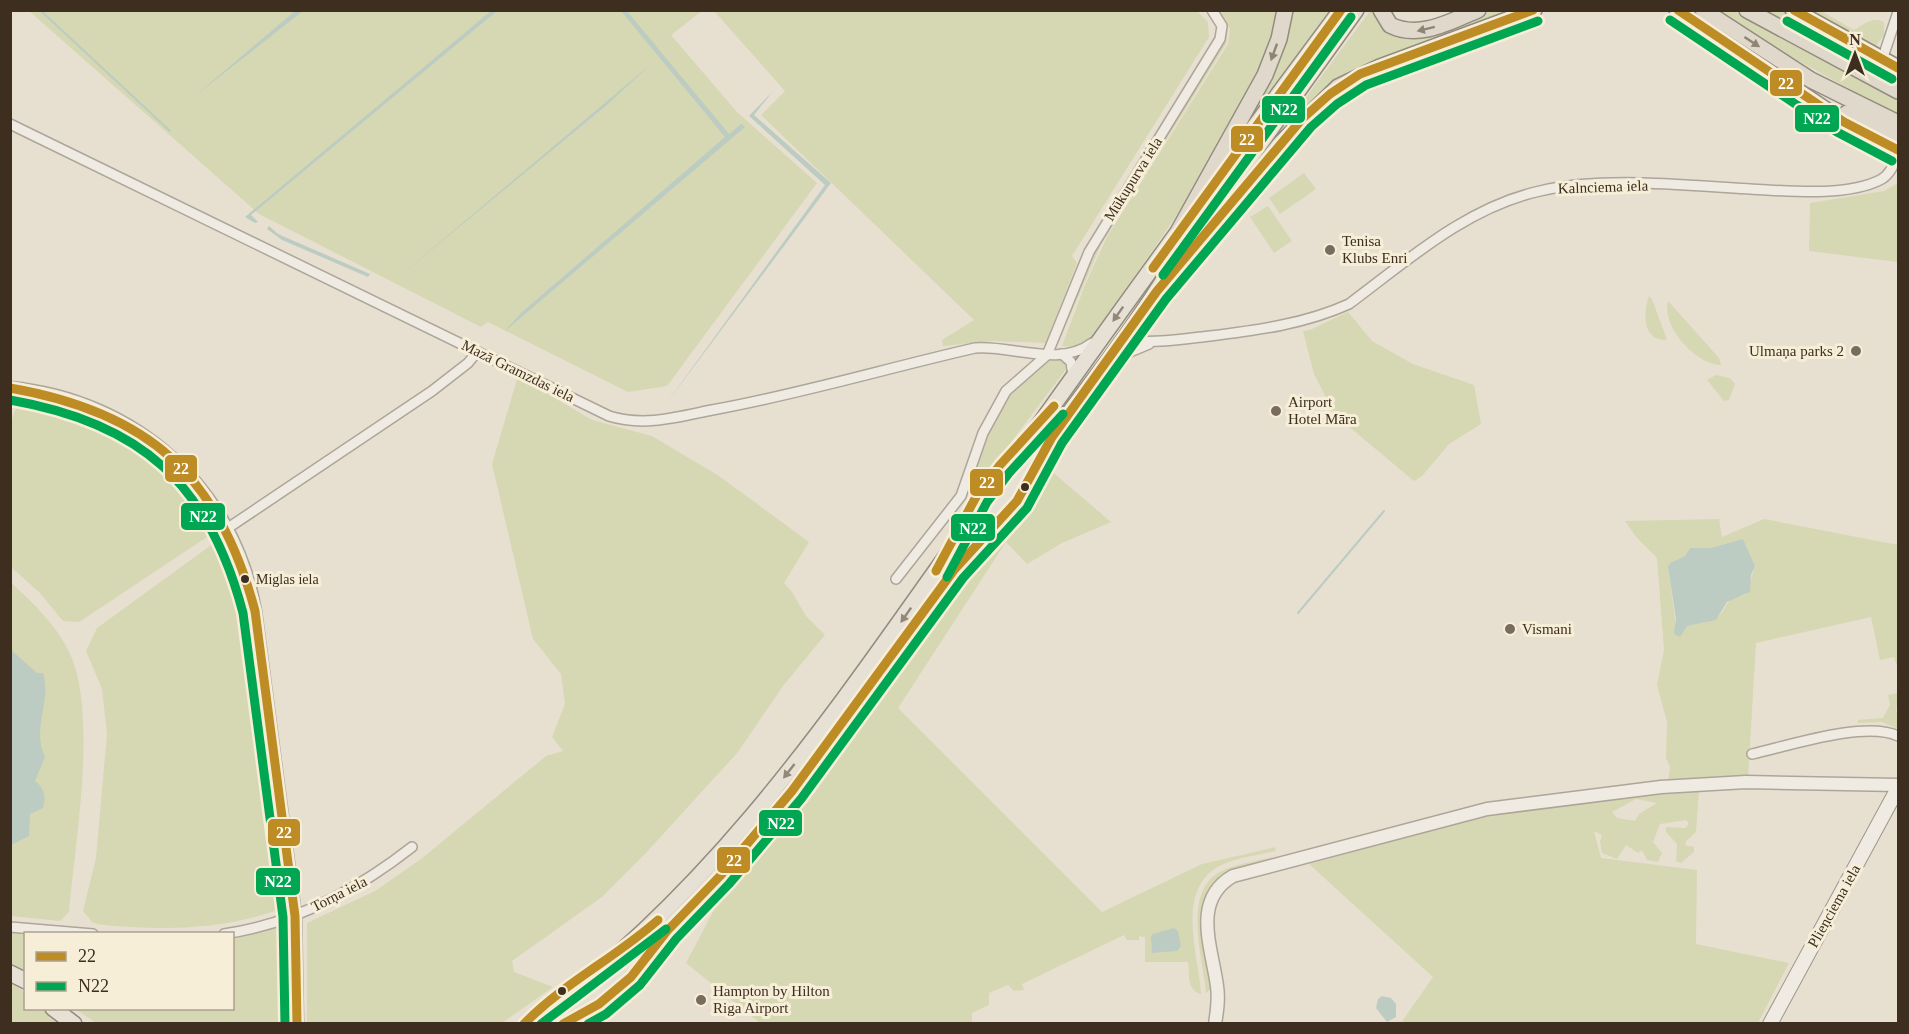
<svg xmlns="http://www.w3.org/2000/svg" width="1909" height="1034" font-family="'Times New Roman',serif">
  <style>
    .green { fill: #d6d7b3; fill-rule: evenodd }
    .water { fill: #bcccc2 }
    .lines { fill: none; stroke-linecap: round; stroke-linejoin: round }
    .stream { stroke: #bcccc2; stroke-width: 2 }
    .minor-casing { stroke: #ada599; stroke-width: 12 }
    .tertiary-casing { stroke: #ada599; stroke-width: 15 }
    .secondary-casing { stroke: #9c958a; stroke-width: 16 }
    .primary-casing { stroke: #928b80; stroke-width: 18 }
    .trunk-casing { stroke: #928b80; stroke-width: 18 }
    .minor { stroke: #efebe3; stroke-width: 9 }
    .tertiary { stroke: #efebe3; stroke-width: 12 }
    .secondary { stroke: #efebe3; stroke-width: 14 }
    .primary { stroke: #e6e1d4; stroke-width: 15 }
    .trunk { stroke: #e0d9cb; stroke-width: 15 }
    .bus-1-casing { stroke: #f7eed8; stroke-width: 14 }
    .bus-2-casing { stroke: #f7eed8; stroke-width: 14 }
    .bus-1 { stroke: #bd8c25; stroke-width: 9 }
    .bus-2 { stroke: #00a651; stroke-width: 9 }
    .oneway { fill: #8e8476 }
    .oneway2 { fill: #92887a }
    .poi-dot { fill: #786c5e; stroke: #f7eed8; stroke-width: 2 }
    .bus-dot { fill: #3d2e20; stroke: #f7eed8; stroke-width: 2 }
    .labels { text-anchor: middle; stroke-width: 6; stroke-linejoin: round; paint-order: stroke }
    .bus-label { font-size: 14px; fill: #3d2e20; stroke: #f7eed8; text-anchor: start }
    .street-label { font-size: 15px; fill: #3d2e20; stroke: #f7eed8 }
    .poi-label { font-size: 15px; fill: #3d2e20; stroke: #f7eed8; text-anchor: start }
    .line-badge { stroke: #f7eed8; stroke-width: 2 }
    .badge-label { font-size: 16px; text-anchor: middle; font-weight: bold; fill: #fff }
  </style>
  <rect width="100%" height="100%" fill="#e7e0d1"/>
  <!-- green -->
  <g class="green">
    <polygon points="29,11 702,11 671,35 737,112 817,183 667,386 628,392 488,322 481,327 259,214"/>
    <polygon points="714,11 1197,11 1208,22 1209,37 1072,256 1077,263 1046,343 994,341 943,346 942,340 974,320 761,115 785,91"/>
    <path d="M1219 11H1279C1276 25 1274 41 1268 55 1223 156 1153 250 1089 340L1077 347 1062 346 1085 285 1107 237 1228 44 1230 29Z"/>
    <path d="M1292 11H1331L1230 148C1258 103 1283 63 1292 11Z"/>
    <polygon points="1370,11 1376,11 1385,27 1473,17 1494,11 1511,11 1384,58 1257,163"/>
    <polygon points="1720,11 1734,11 1898,99 1898,116 1790,56"/>
    <polygon points="1766,11 1784,11 1857,60 1855,60"/>
    <path d="M1814 11H1821L1854 30C1864 24 1872 16 1884 22V35L1875 47 1813 14Z"/>
    <polygon points="1223,19 1228,30 1226,44 1101,245 1059,341 1058,336 1098,244 1223,42 1226,31"/>
    <polygon points="1304,173 1316,189 1280,214 1269,198"/>
    <polygon points="1898,183 1898,262 1809,251 1810,203 1884,191"/>
    <polygon points="1268,206 1292,241 1274,253 1250,217"/>
    <path d="M1649 296 1652 299 1667 340C1642 341 1643 313 1649 296Z"/>
    <path d="M1668 301 1719 358 1721 365C1696 365 1661 326 1668 301Z"/>
    <polygon points="1348,312 1372,341 1413,364 1474,385 1481,424 1449,444 1422,476 1414,481 1335,415 1314,374 1303,331 1310,330"/>
    <polygon points="1061,359 1067,362 1067,368 984,478 973,470 985,437 1014,385 1046,362"/>
    <polygon points="1716,375 1730,378 1735,384 1729,400 1724,401 1707,380"/>
    <polygon points="518,376 592,420 652,436 719,476 809,542 784,583 792,592 806,616 825,635 783,686 738,752 645,854 602,897 512,961 514,972 553,987 502,1023 307,1024 307,923 375,891 421,859 546,756 563,751 552,737 565,704 561,674 533,639 492,464"/>
    <path d="M32 402C94 416 148 441 189 491 197 502 207 512 213 525L210 535 79 622 63 621 39 592 11 567V421L17 406Z"/>
    <path d="M1049 469 1111 522 1062 543 1027 564 1006 542 898 708 1102 912 1202 864 1276 847 1275 851C1255 856 1229 858 1213 870 1177 897 1199 958 1201 994 1186 990 1190 974 1188 962H1145V937L1139 936V940H1127L1124 935 1022 984 1024 990 1014 991 1008 985 989 993V1005L972 1013V1023H760L686 963 733 874 807 786 942 600 961 584 999 533 1019 516Z"/>
    <path d="M1719 519 1722 537 1764 519 1898 545V669L1894 657 1880 660 1871 617 1756 643 1748 778 1668 781 1670 767 1666 758 1667 722 1657 685 1664 650 1657 558 1637 538 1625 521ZM1743 539 1755 566 1746 595C1721 601 1731 604 1718 617 1713 622 1683 626 1676 626L1668 567 1670 563 1685 556 1690 548H1710Z"/>
    <path d="M225 535C261 612 264 717 275 801L265 804 268 816 278 819 287 906 278 915 275 911C228 927 180 930 130 927 118 926 105 926 93 923L83 911 96 858 107 734 102 689 86 651 97 628Z"/>
    <path d="M10 582C34 603 62 631 73 661 96 725 75 843 69 912L60 921 11 916Z"/>
    <polygon points="1898,693 1896,712 1898,714 1898,729 1882,722 1858,723 1858,720 1883,718 1890,705 1888,695"/>
    <path d="M1674 790 1699 791 1696 832 1686 841 1685 845 1694 847V852L1681 863 1676 861 1677 844 1666 832V827L1685 828 1689 824 1686 820 1660 824 1653 842 1662 853 1658 862 1647 860 1642 850 1638 853 1626 845 1617 859 1602 853 1600 842 1602 835 1594 831 1601 858 1697 870 1696 944 1789 963 1758 1023H1401L1433 977 1309 864 1469 819ZM1636 799 1657 803 1639 814 1635 821 1617 818 1612 812Z"/>
    <path d="M1272 857 1267 862C1254 865 1239 867 1226 873 1187 891 1206 956 1211 989L1206 993C1204 961 1182 895 1218 873 1233 864 1254 862 1272 857Z"/>
    <polygon points="274,927 286,929 291,937 291,1023 96,1023 75,1009 232,1008 233,937"/>
    <polygon points="10,931 39,933 26,934 25,976 11,967"/>
    <polygon points="10,980 25,993 26,1008 46,1009 68,1023 11,1023"/>
  </g>
  <!-- water -->
  <g class="water">
    <polygon points="492,10 497,11 251,215 258,222 255,223 245,217"/>
    <polygon points="295,11 303,11 196,95"/>
    <polygon points="621,11 627,11 729,134 741,124 745,127 504,332 521,313 725,137"/>
    <polygon points="651,64 608,104 395,280"/>
    <polygon points="773,91 754,115 831,183 663,408 825,185 749,116"/>
    <polygon points="269,226 278,234 370,274 368,277 282,240 267,229"/>
    <polygon points="1743,539 1755,566 1751,575 1750,592 1727,602 1716,620 1687,626 1680,637 1674,634 1676,619 1668,567 1670,563 1685,556 1690,548 1710,548"/>
    <path d="M10 649 37 673H43C52 702 31 729 45 757L35 781C45 789 46 796 43 808L30 814 29 836 11 845Z"/>
    <polygon points="1174,928 1178,931 1181,946 1177,951 1152,953 1151,937 1153,934"/>
    <polygon points="1382,996 1391,998 1396,1004 1396,1017 1387,1022 1376,1008 1378,999"/>
  </g>
  <g class="lines">
    <!-- stream -->
    <g class="stream">
      <polyline points="40,10 170,131"/>
      <polyline points="1298,613 1384,511"/>
    </g>
    <defs>
      <g id="minor">
        <polyline points="1882,60 1898,12"/>
        <path d="M10 124 609 416C644 427 678 417 712 410 801 394 887 368 975 348 1013 345 1059 368 1092 343"/>
        <path d="M1128 331 1132 341C1158 343 1184 339 1210 336 1258 330 1305 324 1349 304 1408 260 1467 207 1540 191 1607 175 1698 187 1767 190 1800 192 1850 195 1880 180 1890 175 1894 164 1898 155"/>
        <polyline points="1062,354 1071,362 1073,376"/>
        <polyline points="1110,366 1130,352 1149,344"/>
        <polyline points="228,528 432,391 468,363 477,352"/>
        <polyline points="896,579 961,496 983,433 1006,391 1047,355 1089,252 1220,39 1222,26 1212,10"/>
        <path d="M1752 754C1788 746 1866 720 1898 736"/>
        <polyline points="10,927 93,934"/>
        <path d="M224 934C294 924 357 890 412 847"/>
      </g>
      <g id="tertiary">
        <path d="M10 388C135 400 233 487 255 611L295 916 297 1024"/>
        <path d="M1215 1024C1217 1011 1219 999 1217 986 1212 948 1191 900 1233 876L1487 809 1661 787 1746 782 1898 785"/>
      </g>
      <polyline id="secondary" points="1770,1024 1898,788"/>
      <g id="primary">
        <polyline points="1203,196 1341,10"/>
        <polyline points="1176,261 1356,10"/>
        <polyline points="10,973 26,981"/>
        <polyline points="53,1008 74,1024"/>
        <path d="M531 1024C704 901 819 736 940 565 1021 450 1103 335 1186 221"/>
        <path d="M555 1024C740 890 867 693 998 509 1052 432 1113 361 1163 281"/>
      </g>
      <g id="trunk">
        <path d="M1381 10 1390 25C1419 40 1451 21 1478 10"/>
        <polyline points="1677,10 1844,122 1898,150"/>
        <polyline points="1703,10 1811,80 1898,123"/>
        <polyline points="1747,10 1898,91"/>
        <polyline points="1793,10 1898,68"/>
        <polyline points="1847,113 1898,137"/>
        <polyline points="1179,230 1265,75 1279,39 1285,10"/>
        <polyline points="1157,291 1176,271 1281,143 1338,87 1380,67 1534,10"/>
      </g>
    </defs>
    <!-- minor casing -->
    <use href="#minor" class="minor-casing"/>
    <!-- tertiary casing -->
    <use href="#tertiary" class="tertiary-casing"/>
    <!-- secondary casing -->
    <use href="#secondary" class="secondary-casing"/>
    <!-- primary casing -->
    <use href="#primary" class="primary-casing"/>
    <!-- trunk casing -->
    <use href="#trunk" class="trunk-casing"/>
    <!-- minor -->
    <use href="#minor" class="minor"/>
    <!-- tertiary -->
    <use href="#tertiary" class="tertiary"/>
    <!-- secondary -->
    <use href="#secondary" class="secondary"/>
    <!-- primary -->
    <use href="#primary" class="primary"/>
    <!-- trunk -->
    <use href="#trunk" class="trunk"/>
    <defs>
      <g id="bus-1">
        <polyline points="1678,10 1844,122 1898,150"/>
        <polyline points="1794,10 1898,68"/>
        <polyline points="1153,268 1341,10"/>
        <path d="M10 388C148 412 219 475 255 611L295 916 297 1024"/>
        <polyline points="936,571 977,495 1000,465 1054,406"/>
        <path d="M524 1024C564 983 615 958 658 920"/>
        <polyline points="563,1024 599,1004 631,977 667,931 720,876 792,791 954,570 1017,501 1052,437 1157,291 1302,119 1330,94 1360,74 1533,10"/>
      </g>
      <g id="bus-2">
        <polyline points="1670,20 1837,132 1892,161"/>
        <polyline points="1787,21 1892,79"/>
        <polyline points="1163,275 1351,17"/>
        <path d="M10 400C142 423 209 484 243 613L283 917 285 1024"/>
        <polyline points="947,577 987,502 1009,473 1063,414"/>
        <polyline points="541,1024 666,929"/>
        <polyline points="588,1024 606,1014 640,985 676,939 729,884 801,799 963,578 1027,508 1062,443 1166,299 1311,127 1337,104 1366,85 1538,21"/>
      </g>
    </defs>
    <!-- bus-1 casing -->
    <use href="#bus-1" class="bus-1-casing"/>
    <!-- bus-2 casing -->
    <use href="#bus-2" class="bus-2-casing"/>
    <!-- bus-1 -->
    <use href="#bus-1" class="bus-1"/>
    <!-- bus-2 -->
    <use href="#bus-2" class="bus-2"/>
  </g>
  <!-- one-way arrows -->
  <defs><path id="oneway-solid" d="M-6-.8H1V-3.2L6.5 0L1 3.2V.8H-6Z" transform="scale(1.5)"/></defs>
  <g class="oneway">
    <use href="#oneway-solid" transform="translate(1426 29) rotate(166)"/>
    <use href="#oneway-solid" transform="translate(1752 42) rotate(33)"/>
    <use href="#oneway-solid" transform="translate(1274 52) rotate(110)"/>
  </g>
  <g class="oneway2">
    <use href="#oneway-solid" transform="translate(1118 314) rotate(125)"/>
    <use href="#oneway-solid" transform="translate(906 615) rotate(125)"/>
    <use href="#oneway-solid" transform="translate(789 771) rotate(128)"/>
  </g>
  <!-- markers -->
  <g class="poi-dot">
    <circle cx="1330" cy="250" r="6"/>
    <circle cx="1856" cy="351" r="6"/>
    <circle cx="1276" cy="411" r="6"/>
    <circle cx="1510" cy="629" r="6"/>
    <circle cx="701" cy="1000" r="6"/>
  </g>
  <g class="bus-dot">
    <circle cx="1025" cy="487" r="5"/>
    <circle cx="245" cy="579" r="5"/>
    <circle cx="562" cy="991" r="5"/>
  </g>
  <g class="labels">
    <!-- bus labels -->
    <g class="bus-label">
      <text x="256" y="584">Miglas iela</text>
    </g>
    <!-- street labels -->
    <g class="street-label">
      <text transform="translate(1133 179) rotate(-58)" y="5">Mūkupurva iela</text>
      <text transform="translate(1603 187) rotate(-2)" y="5">Kalnciema iela</text>
      <text transform="translate(518 371) rotate(26)" y="5">Mazā Gramzdas iela</text>
      <text transform="translate(339 894) rotate(-27)" y="5">Torņa iela</text>
      <text transform="translate(1834 906) rotate(-61)" y="5">Plieņciema iela</text>
    </g>
    <!-- poi labels -->
    <g class="poi-label">
      <text x="1342" y="246">Tenisa<tspan x="1342" dy="17">Klubs Enri</tspan></text>
      <text x="1844" y="356" text-anchor="end">Ulmaņa parks 2</text>
      <text x="1288" y="407">Airport<tspan x="1288" dy="17">Hotel Māra</tspan></text>
      <text x="1522" y="634">Vismani</text>
      <text x="713" y="996">Hampton by Hilton<tspan x="713" dy="17">Riga Airport</tspan></text>
    </g>
  </g>
  <g class="line-badge">
    <rect x="1769" y="69" width="34" height="28" rx="6" fill="#bd8c25"/>
    <rect x="1261" y="95" width="45" height="29" rx="6" fill="#00a651"/>
    <rect x="1794" y="104" width="46" height="29" rx="6" fill="#00a651"/>
    <rect x="1230" y="125" width="34" height="28" rx="6" fill="#bd8c25"/>
    <rect x="164" y="454" width="34" height="29" rx="6" fill="#bd8c25"/>
    <rect x="969" y="468" width="35" height="29" rx="6" fill="#bd8c25"/>
    <rect x="180" y="502" width="46" height="29" rx="6" fill="#00a651"/>
    <rect x="950" y="513" width="46" height="29" rx="6" fill="#00a651"/>
    <rect x="758" y="809" width="45" height="28" rx="6" fill="#00a651"/>
    <rect x="267" y="818" width="34" height="29" rx="6" fill="#bd8c25"/>
    <rect x="716" y="846" width="35" height="28" rx="6" fill="#bd8c25"/>
    <rect x="255" y="867" width="46" height="29" rx="6" fill="#00a651"/>
  </g>
  <g class="badge-label">
    <text x="1786" y="89">22</text>
    <text x="1284" y="115">N22</text>
    <text x="1817" y="124">N22</text>
    <text x="1247" y="145">22</text>
    <text x="181" y="474">22</text>
    <text x="987" y="488">22</text>
    <text x="203" y="522">N22</text>
    <text x="973" y="534">N22</text>
    <text x="781" y="829">N22</text>
    <text x="284" y="838">22</text>
    <text x="734" y="866">22</text>
    <text x="278" y="887">N22</text>
  </g>
  <!-- border -->
  <rect width="1909" height="1034" fill="none" stroke="#3d2e20" stroke-width="24"/>
  <!-- legend -->
  <rect x="24" y="932" width="210" height="78" fill="#f7eed8" stroke="#ada18e" stroke-width="1.5"/>
  <rect x="36" y="952" width="30" height="9" fill="#bd8c25" stroke="#ada18e" stroke-width="1.5"/>
  <text x="78" y="962" font-size="18" fill="#3d2e20">22</text>
  <rect x="36" y="982" width="30" height="9" fill="#00a651" stroke="#ada18e" stroke-width="1.5"/>
  <text x="78" y="992" font-size="18" fill="#3d2e20">N22</text>
  <!-- north arrow -->
  <g transform="translate(1855 54)" stroke="#f7eed8" stroke-width="4.5" paint-order="stroke">
  <path d="M0-4.5L10 22L0 15L-10 22Z" fill="#3d2e20"/>
  <text y="-9" font-size="16" font-weight="bold" text-anchor="middle" fill="#3d2e20">N</text>
  </g>
</svg>
